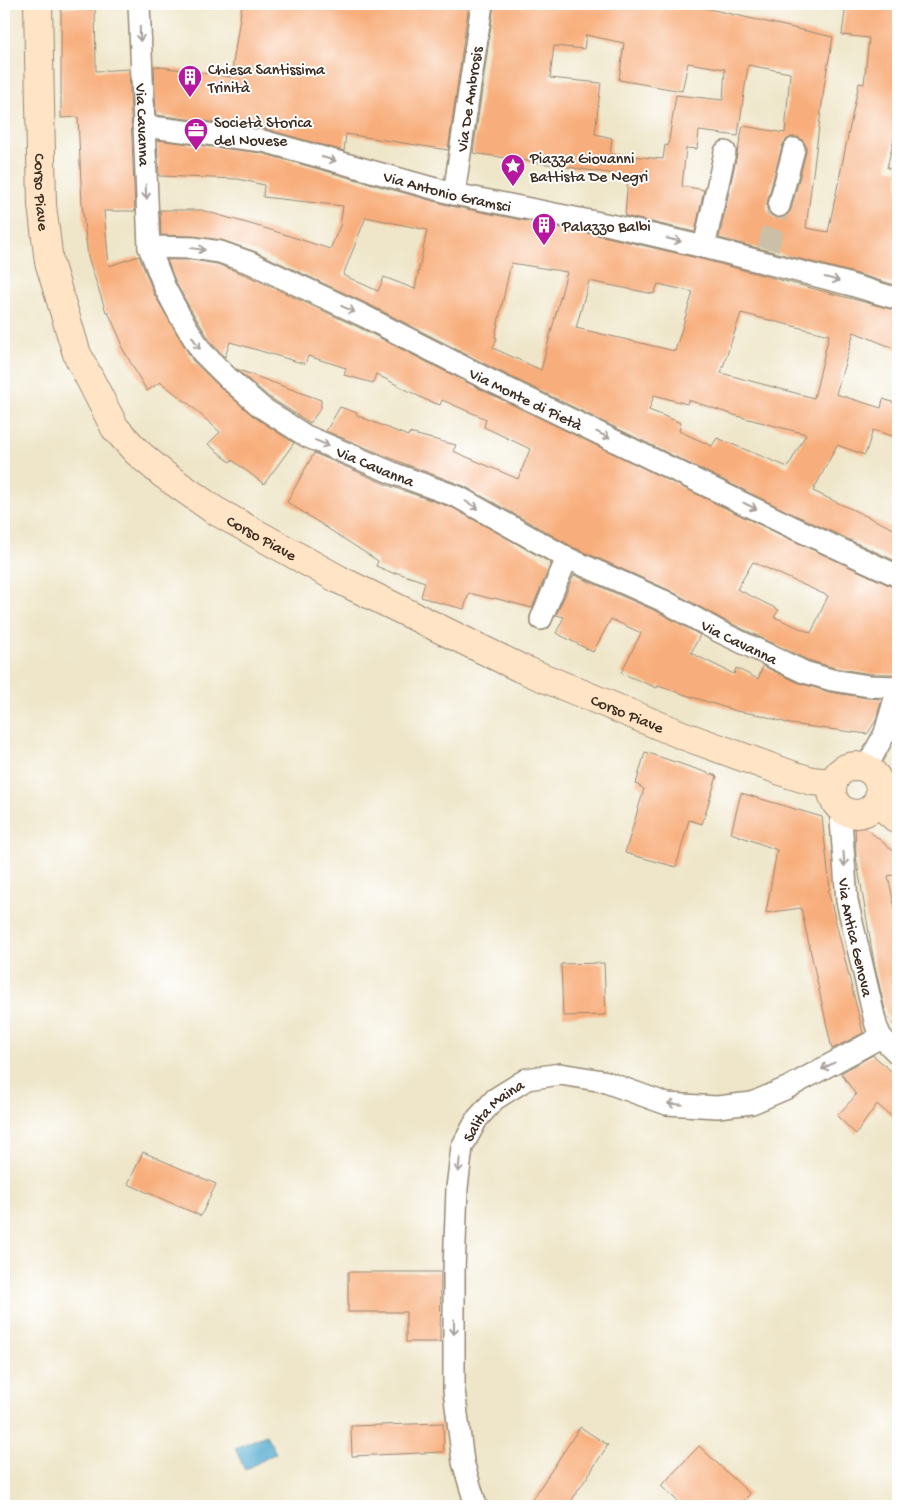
<svg xmlns="http://www.w3.org/2000/svg" width="902" height="1510" font-family="'Gochi Hand',sans-serif">
  <style>
    .water { fill: #4fa8cc; stroke: #456975 }
    .building { fill: #f8ae7b; fill-rule: evenodd }
    .lines { fill: none; stroke-linecap: round; stroke-linejoin: round }
    .minor-tunnel { stroke: #cbc0a7; stroke-width: 21; stroke-dasharray: 21 11; stroke-linecap: butt }
    .minor-casing { stroke: #958874; stroke-width: 24 }
    .secondary-casing { stroke: #958874; stroke-width: 30 }
    .minor { stroke: #fff; stroke-width: 21 }
    .secondary { stroke: #ffe4c6; stroke-width: 28 }
    .oneway { stroke: #a79f9a }
    .labels { text-anchor: middle; stroke-width: 4; stroke-linejoin: round; paint-order: stroke }
    .poi-label { font-size: 16px; fill: #3b2a1e; stroke: #fff; text-anchor: start }
    .street-label { font-size: 16px; fill: #3b2a1e; stroke: #fff }
  </style>
  <rect width="100%" height="100%" fill="#fff"/>
  <filter id="ink" filterUnits="userSpaceOnUse"><feTurbulence type="fractalNoise" baseFrequency=".02" numOctaves="2"/><feDisplacementMap in="SourceGraphic" scale="10" xChannelSelector="R" yChannelSelector="G"/><feConvolveMatrix kernelMatrix="1 2 1 2 8 2 1 2 1" color-interpolation-filters="sRGB"/></filter>
  <filter id="wash" filterUnits="userSpaceOnUse"><feTurbulence type="fractalNoise" baseFrequency=".0096" numOctaves="4" result="noise"/><feDisplacementMap in="SourceGraphic" scale="20" xChannelSelector="R" yChannelSelector="G"/><feGaussianBlur stdDeviation="1.12" result="paint"/><feColorMatrix in="noise" values="0 0 0 0 0 0 0 0 0 0 0 0 0 0 0 0 0 1.4 0 .05"/><feComposite in="paint" operator="in"/></filter>
  <g filter="url(#wash)">
    <rect width="100%" height="100%" fill="#efe6c9"/>
    <!-- water -->
    <polygon class="water" points="266,1435 276,1453 245,1470 235,1448"/>
    <g id="blocks">
      <!-- building -->
      <g class="building">
        <polygon points="242,4 409,4 439,8 440,4 469,4 448,150 346,134 344,151 265,129 156,115 154,66 231,77"/>
        <path d="M494 4H687L833 37 825 80 806 228 828 232 859 83 864 84 869 38 842 35 846 4H898V121L887 168 898 170V286L851 272 719 238 743 126 785 133 790 73 748 65 738 136 699 131 697 149 686 148 682 186 704 190 695 232 625 216 628 176 473 153ZM586 35 624 43 619 80 682 91 688 63 725 69 723 100 676 95 668 146 665 145 663 159 610 154 612 138 595 134 601 83 550 78 554 46 584 49ZM791 137H798L803 141 806 146V152L791 210 788 214 783 218H776L770 214 767 209V203L782 146 786 140Z"/>
        <polygon points="95,6 96,71 129,69 135,211 104,211 109,266 139,256 154,294 193,361 220,387 253,416 294,443 264,484 232,460 230,462 208,444 220,432 189,404 160,382 147,391 121,346 122,343 108,312 106,312 88,257 82,205 78,117 61,118 61,8"/>
        <path d="M157 140 261 153 451 206 607 237 701 259 898 311V350L854 332 836 394 881 408 883 399 898 404V438L873 430 865 455 837 445 813 491 898 531V562L795 515 493 368 370 305 256 252 222 240 193 236 161 235 160 210H201L271 230 330 249 340 226 343 206 263 197 264 185 238 179 159 176ZM366 217 427 230 415 289 384 277 378 291 343 275ZM511 263 567 272 541 370 493 348 497 338 495 337ZM589 281 654 294 658 284 693 292 675 351 576 328ZM741 313 829 335 814 398 721 373ZM654 395 687 404 688 400 737 416 806 434 788 467 717 438 712 446 679 431 681 423 649 410Z"/>
        <path d="M167 260H192L217 264 246 275 358 327 482 390 785 537 893 587 898 588V674H870L835 668 808 660 724 620 669 590 573 547 464 486 400 462 326 431 340 407 357 413 356 415 408 436 409 433 456 445 453 451 518 479 530 449 484 427 486 419 442 400 440 405 424 399 376 374 373 383 344 375 346 368 308 356 305 364 230 342 225 357 212 344 191 310 176 283ZM753 562 828 596 811 633 774 617 779 610 737 589Z"/>
        <polygon points="236,369 321,400 321,408 310,423 269,397"/>
        <polygon points="314,453 390,486 453,508 551,563 532,608 494,598 493,599 469,593 464,609 440,603 421,597 425,582 395,572 395,574 376,566 378,561 287,502"/>
        <polygon points="574,575 658,612 700,635 691,653 734,674 736,668 758,679 763,666 799,683 829,692 867,698 882,699 875,722 867,734 790,724 761,715 736,711 658,686 657,688 621,673 641,633 611,619 593,652 556,633 564,617 556,615"/>
        <polygon points="645,752 717,776 702,824 689,820 676,867 625,853 644,789 636,784"/>
        <polygon points="741,793 822,817 830,889 828,890 863,1033 832,1049 801,908 766,913 777,850 731,833"/>
        <polygon points="855,819 898,855 898,874 888,876 898,922 898,1031 886,1014 874,962 856,856"/>
        <polygon points="604,963 606,1015 563,1016 561,964"/>
        <polygon points="873,1055 898,1077 898,1122 877,1104 856,1134 837,1116 856,1095 841,1073"/>
        <polygon points="143,1152 216,1184 201,1216 128,1184"/>
        <polygon points="348,1272 441,1272 440,1342 406,1342 406,1312 348,1312"/>
        <polygon points="443,1423 444,1452 352,1456 351,1426"/>
        <polygon points="580,1427 608,1445 568,1506 528,1506"/>
        <polygon points="699,1446 750,1494 738,1506 683,1506 661,1486"/>
      </g>
    </g>
  </g>
  <g filter="url(#ink)">
    <use href="#blocks" fill-opacity="0" stroke="#958874" stroke-width="1"/>
    <g class="lines">
      <!-- minor-tunnel -->
      <polyline class="minor-tunnel" points="768,249 779,206"/>
      <defs>
        <g id="minor">
          <path id="s1" d="M139 4 149 247 165 288 180 316 202 352 228 378 261 407 306 436 395 474 458 497 567 558 664 601 718 631 804 672 832 680 869 686 898 687"/>
          <path id="s2" d="M143 126 263 141 454 194 610 225 704 247 848 284 898 299"/>
          <path id="s3" d="M454 194 482 4"/>
          <polyline points="779,206 794,149"/>
          <path id="s4" d="M149 247 193 248 220 252 251 263 364 316 487 379 790 526 898 576"/>
          <polyline points="704,247 725,152"/>
          <polyline points="541,619 567,558"/>
          <polyline points="866,768 885,733 898,688"/>
          <path id="s5" d="M844 811 841 820 847 901 876 1025 881 1037 898 1054"/>
          <path id="s6" d="M476 1506 463 1462 454 1390V1271L457 1188 462 1147 477 1119 495 1099 527 1079 560 1074 603 1081 667 1104 717 1107 752 1103 787 1088 881 1037"/>
        </g>
        <g id="secondary">
          <path id="s7" d="M38 4 42 205 49 262 77 354 115 428 137 452 163 474 214 510 340 580 520 668 682 735 792 775 812 781 833 783"/>
          <circle cx="856" cy="790" r="24"/>
          <polyline points="877,802 898,820"/>
        </g>
      </defs>
      <!-- minor casing -->
      <use href="#minor" class="minor-casing"/>
      <!-- secondary casing -->
      <use href="#secondary" class="secondary-casing"/>
      <!-- minor -->
      <use href="#minor" class="minor"/>
      <!-- secondary -->
      <use href="#secondary" class="secondary"/>
    </g>
    <!-- one-way arrows -->
    <defs><path id="oneway-shaft" d="M-6 0H5M1.5-3L5.5 0L1.5 3" fill="none" stroke-width="1.6" stroke-linecap="round" stroke-linejoin="round" transform="scale(1.25)"/></defs>
    <g class="oneway">
      <use href="#oneway-shaft" transform="translate(140 34) rotate(88)"/>
      <use href="#oneway-shaft" transform="translate(329 159) rotate(15)"/>
      <use href="#oneway-shaft" transform="translate(146 192) rotate(87)"/>
      <use href="#oneway-shaft" transform="translate(674 240) rotate(13)"/>
      <use href="#oneway-shaft" transform="translate(198 249) rotate(8)"/>
      <use href="#oneway-shaft" transform="translate(832 279) rotate(15)"/>
      <use href="#oneway-shaft" transform="translate(348 309) rotate(25)"/>
      <use href="#oneway-shaft" transform="translate(196 343) rotate(58)"/>
      <use href="#oneway-shaft" transform="translate(603 435) rotate(26)"/>
      <use href="#oneway-shaft" transform="translate(322 443) rotate(23)"/>
      <use href="#oneway-shaft" transform="translate(472 505) rotate(30)"/>
      <use href="#oneway-shaft" transform="translate(750 506) rotate(26)"/>
      <use href="#oneway-shaft" transform="translate(844 859) rotate(86)"/>
      <use href="#oneway-shaft" transform="translate(828 1066) rotate(151)"/>
      <use href="#oneway-shaft" transform="translate(675 1104) rotate(-175)"/>
      <use href="#oneway-shaft" transform="translate(459 1165) rotate(97)"/>
      <use href="#oneway-shaft" transform="translate(454 1327) rotate(90)"/>
    </g>
  </g>
  <!-- icons -->
  <defs>
    <symbol id="building-pin" viewBox="-11 -11 22 30"><path d="M0 17L-7.5 6A9.5 9.5 0 1 1 7.5 6Z" fill="#b5179e" stroke="#fff"/><path d="M-4-6H4V6H1V3H-1V6H-4ZM-2.5-4.3h1.7v1.8h-1.7ZM.8-4.3h1.7v1.8H.8ZM-2.5-1h1.7V.8h-1.7ZM.8-1h1.7V.8H.8Z" fill="#fff"/></symbol>
    <symbol id="office-pin" viewBox="-11 -11 22 30"><path d="M0 17L-7.5 6A9.5 9.5 0 1 1 7.5 6Z" fill="#b5179e" stroke="#fff"/><path d="M-6-3h4V-5.5h4V-3h4V5H-6ZM-1-4.5V-3h2v-1.5ZM-6 0V1H6V0Z" fill="#fff"/></symbol>
    <symbol id="sight-pin" viewBox="-11 -11 22 30"><path d="M0 17L-7.5 6A9.5 9.5 0 1 1 7.5 6Z" fill="#b5179e" stroke="#fff"/><path d="M0-6L1.8-2.2L6-1.7L2.9 1.2L3.7 5.4L0 3.3L-3.7 5.4L-2.9 1.2L-6-1.7L-1.8-2.2Z" fill="#fff"/></symbol>
  </defs>
  <g fill-rule="evenodd">
    <use href="#building-pin" x="176" y="63" width="28" height="38"/>
    <use href="#office-pin" x="182" y="116" width="28" height="38"/>
    <use href="#sight-pin" x="499" y="152" width="28" height="38"/>
    <use href="#building-pin" x="530" y="211" width="28" height="38"/>
  </g>
  <g class="labels">
    <!-- poi labels -->
    <g class="poi-label">
      <text x="208" y="74">Chiesa Santissima<tspan x="208" dy="18">Trinità</tspan></text>
      <text x="214" y="127">Società Storica<tspan x="214" dy="18">del Novese</tspan></text>
      <text x="530" y="163">Piazza Giovanni<tspan x="530" dy="18">Battista De Negri</tspan></text>
      <text x="562" y="231">Palazzo Balbi</text>
    </g>
    <!-- street labels -->
    <g class="street-label">
      <text dy="6" stroke="none"><textPath href="#s3" startOffset="96">Via De Ambrosis</textPath></text>
      <text dy="6" stroke="none"><textPath href="#s1" startOffset="121">Via Cavanna</textPath></text>
      <text dy="6" stroke="none"><textPath href="#s2" startOffset="312">Via Antonio Gramsci</textPath></text>
      <text dy="6" stroke="none"><textPath href="#s7" startOffset="188">Corso Piave</textPath></text>
      <text dy="6" stroke="none"><textPath href="#s4" startOffset="411">Via Monte di Pietà</textPath></text>
      <text dy="6" stroke="none"><textPath href="#s1" startOffset="571">Via Cavanna</textPath></text>
      <text dy="6" stroke="none"><textPath href="#s7" startOffset="622">Corso Piave</textPath></text>
      <text dy="6" stroke="none"><textPath href="#s1" startOffset="976">Via Cavanna</textPath></text>
      <text dy="6" stroke="none"><textPath href="#s7" startOffset="1028">Corso Piave</textPath></text>
      <text dy="6" stroke="none"><textPath href="#s5" startOffset="128">Via Antica Genova</textPath></text>
      <text dy="6" stroke="none"><textPath href="#s6" startOffset="411">Salita Maina</textPath></text>
    </g>
  </g>
  <!-- margin -->
  <rect width="902" height="1510" fill="none" stroke="#fff" stroke-width="20"/>
</svg>
